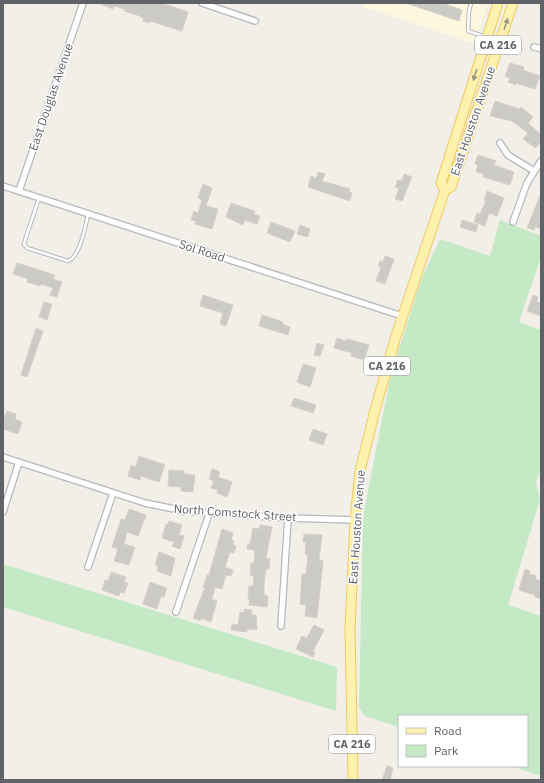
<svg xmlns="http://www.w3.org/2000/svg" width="544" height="783" font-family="'IBM Plex Sans',sans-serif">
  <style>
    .commercial { fill: #fef7e0 }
    .green { fill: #c5e8c5 }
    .building { fill: #cccac5; stroke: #d6d1c6 }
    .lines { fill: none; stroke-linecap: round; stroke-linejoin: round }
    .lane-casing { stroke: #b5b8bc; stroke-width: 4.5 }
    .street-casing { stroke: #b5b8bc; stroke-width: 8 }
    .primary-casing { stroke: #f2c960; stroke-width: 11 }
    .lane { stroke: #fff; stroke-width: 2.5 }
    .street { stroke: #fff; stroke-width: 5.5 }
    .primary { stroke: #fff2af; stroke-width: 9 }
    .oneway { fill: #979581 }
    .labels { text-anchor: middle; stroke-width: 3; stroke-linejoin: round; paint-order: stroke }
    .shield { fill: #fff; stroke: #8f9295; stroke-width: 1 }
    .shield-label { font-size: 11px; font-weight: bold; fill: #5f6368 }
    .street-label { font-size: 12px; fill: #5f6368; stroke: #fff }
  </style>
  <rect width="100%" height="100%" fill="#f1efe8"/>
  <!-- commercial -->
  <polygon class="commercial" points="366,3 488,3 475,44 364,7"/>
  <!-- green -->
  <g class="green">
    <polygon points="500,220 541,236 541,257 519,322 541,330 541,467 536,482 540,500 508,605 541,616 541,776 511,766 527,766 527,716 399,716 399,727 365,716 359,708 363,516 391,374 422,277 440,239 490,256"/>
    <polygon points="3,564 337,667 336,711 3,607"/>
  </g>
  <!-- building -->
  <g class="building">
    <polygon points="98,3 148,3 153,5 154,3 161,3 188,12 182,31 150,21 149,23 143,21 144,19 140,16 124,11 125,9 114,6 113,9"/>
    <polygon points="406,3 442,3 462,10 459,21"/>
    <polygon points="510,63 524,67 523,70 540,76 535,89 516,83 516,85 508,82 510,78 505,76"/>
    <polygon points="495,101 519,109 521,107 533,117 528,123 541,135 541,141 536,148 523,139 528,133 512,121 490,116"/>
    <polygon points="478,155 496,161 494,165 514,172 510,185 483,177 484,174 476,172 478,165 475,164"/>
    <polygon points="318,172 325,174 322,181 350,189 349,192 352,193 350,201 308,187 311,176 316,178"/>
    <polygon points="404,174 412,177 402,201 395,199 399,188 395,187 398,180 402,181"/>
    <polygon points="203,184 212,188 206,206 218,209 212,229 195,224 196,221 191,220 194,211 198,213 202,200 198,198"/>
    <polygon points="487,191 504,198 497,216 489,213 485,226 474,222 477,213 480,214 486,201 484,200"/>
    <polygon points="540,196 541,229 535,227 534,230 527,228"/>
    <polygon points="231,203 255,211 254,214 260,216 257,224 245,220 243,225 226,217"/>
    <polygon points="462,220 478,225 476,232 460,227"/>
    <polygon points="271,222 295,231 290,242 267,233"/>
    <polygon points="300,225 310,229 308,237 297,234"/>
    <polygon points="385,256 394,259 385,284 376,281 381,267 378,266 380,261 383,262"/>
    <polygon points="17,263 55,275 53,279 62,282 57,297 50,295 53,288 41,284 40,286 27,282 28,279 13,274"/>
    <polygon points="203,295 233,305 226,326 220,324 223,313 200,306"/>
    <polygon points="533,295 538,297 537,302 541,303 541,316 527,311"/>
    <polygon points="44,302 52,304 47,320 39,317"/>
    <polygon points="262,315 283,322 282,324 290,327 288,335 259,326"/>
    <polygon points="36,328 43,331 27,377 21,375"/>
    <polygon points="337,338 346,341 347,339 369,345 364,360 351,356 352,353 334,348"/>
    <polygon points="317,343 324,345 320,356 314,355"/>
    <polygon points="303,364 316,368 310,387 297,382"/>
    <polygon points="294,398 316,405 313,413 291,406"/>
    <polygon points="7,411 16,414 15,419 22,422 18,434 3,429 3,415 5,416"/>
    <polygon points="313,429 327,434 323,445 309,440"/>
    <polygon points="139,456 165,465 159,482 141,476 140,480 128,476 131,465 136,467"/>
    <polygon points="212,469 220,472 218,477 232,482 227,497 217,493 218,490 211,488 214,481 209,479"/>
    <polygon points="169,470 184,471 184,474 195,475 193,492 181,491 181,487 168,486"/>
    <polygon points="129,509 146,515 138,536 127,532 124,544 135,547 129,565 114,561 118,549 112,547 121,519 125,520"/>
    <polygon points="169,521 182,525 179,535 184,536 180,549 172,546 174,542 162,538 166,524 168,524"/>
    <polygon points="260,525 272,527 266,558 270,559 269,569 266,569 264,584 264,595 268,596 267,607 249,605 250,599 248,599 249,586 253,586 254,576 250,575 251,563 254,563 255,550 247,549 248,544 250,544 253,528 259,529"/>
    <polygon points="222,529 233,533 231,540 234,541 233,545 236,546 234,553 230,552 225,567 233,570 231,576 226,575 222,589 215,587 212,599 217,601 211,622 201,618 200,621 193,618 205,588 203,587 207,575 209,575"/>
    <polygon points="304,534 322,535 319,560 323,561 317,618 305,616 306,605 300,604 302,574 306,574 308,554 305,554 306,542 303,542"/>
    <polygon points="159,552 175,558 171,576 157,571 158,566 155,565"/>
    <polygon points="525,569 530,571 529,574 536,576 535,579 541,581 541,599 535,597 535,595 519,590"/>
    <polygon points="111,572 126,577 124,582 128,583 124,593 120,592 119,596 102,590 105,580 108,581"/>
    <polygon points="150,582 167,588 164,597 161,596 157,609 143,604"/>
    <polygon points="244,609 252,610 252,615 256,615 257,630 247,629 247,632 231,630 232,624 238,625 240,612 244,613"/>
    <polygon points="314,625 324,630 313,651 315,652 313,657 296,649 302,636 307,638"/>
    <polygon points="387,766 393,768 390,780 382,780"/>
  </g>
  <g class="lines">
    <defs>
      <g id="lane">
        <polyline points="471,3 469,11 468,31 486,37"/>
        <path d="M39 198 25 240 24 244 27 248 68 261C80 257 85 227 88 215"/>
      </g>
      <g id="street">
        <polyline points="202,3 255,21"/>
        <polyline points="534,47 541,49"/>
        <polyline points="500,143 508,155 534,171"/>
        <polyline points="3,186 402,316"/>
        <polyline points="19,191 83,3"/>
        <polyline points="513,222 527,183 541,161"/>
        <polyline points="3,457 145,503 184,511 288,518 355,520"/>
        <polyline points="3,512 19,462"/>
        <polyline points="88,567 113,493"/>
        <polyline points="176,612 209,514"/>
        <polyline points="281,626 288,518"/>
      </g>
      <g id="primary">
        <polyline points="445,190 441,183 498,3"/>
        <polyline points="353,780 350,628 355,520 360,471 375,410 396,336 445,190 451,187 513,3"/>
      </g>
    </defs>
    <!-- lane casing -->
    <use href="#lane" class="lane-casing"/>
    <!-- street casing -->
    <use href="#street" class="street-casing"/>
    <!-- primary casing -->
    <use href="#primary" class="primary-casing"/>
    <!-- lane -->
    <use href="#lane" class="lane"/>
    <!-- street -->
    <use href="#street" class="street"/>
    <!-- primary -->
    <use href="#primary" class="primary"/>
  </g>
  <!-- one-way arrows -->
  <defs><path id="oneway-solid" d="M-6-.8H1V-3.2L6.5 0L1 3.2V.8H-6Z"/></defs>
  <g class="oneway">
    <use href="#oneway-solid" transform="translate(506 24) rotate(-71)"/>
    <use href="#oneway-solid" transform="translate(475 75) rotate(108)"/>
  </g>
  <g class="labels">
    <!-- shield labels -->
    <g class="shield">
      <rect x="475" y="36" width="46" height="18" rx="3"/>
      <rect x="364" y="357" width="46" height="18" rx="3"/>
      <rect x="329" y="735" width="46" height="18" rx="3"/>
    </g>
    <g class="shield-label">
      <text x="498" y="49">CA 216</text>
      <text x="387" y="370">CA 216</text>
      <text x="352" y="748">CA 216</text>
    </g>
    <!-- street labels -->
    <g class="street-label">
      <text transform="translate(51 97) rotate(-71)" y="4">East Douglas Avenue</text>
      <text transform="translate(473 121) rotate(-71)" y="4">East Houston Avenue</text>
      <text transform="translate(202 251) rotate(18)" y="4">Sol Road</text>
      <text transform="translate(235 513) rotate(4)" y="4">North Comstock Street</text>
      <text transform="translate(357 527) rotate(-86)" y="4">East Houston Avenue</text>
    </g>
  </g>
  <!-- border -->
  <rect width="544" height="783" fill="none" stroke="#5f6368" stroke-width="8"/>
  <!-- legend -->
  <rect x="398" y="715" width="130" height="52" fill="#ffffff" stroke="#bfc1c3"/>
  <rect x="406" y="728" width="20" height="6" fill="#fff2af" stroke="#bfc1c3"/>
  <text x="434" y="735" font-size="12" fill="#5f6368">Road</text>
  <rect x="406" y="745" width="20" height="12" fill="#c5e8c5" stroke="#bfc1c3"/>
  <text x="434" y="755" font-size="12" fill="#5f6368">Park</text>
</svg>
